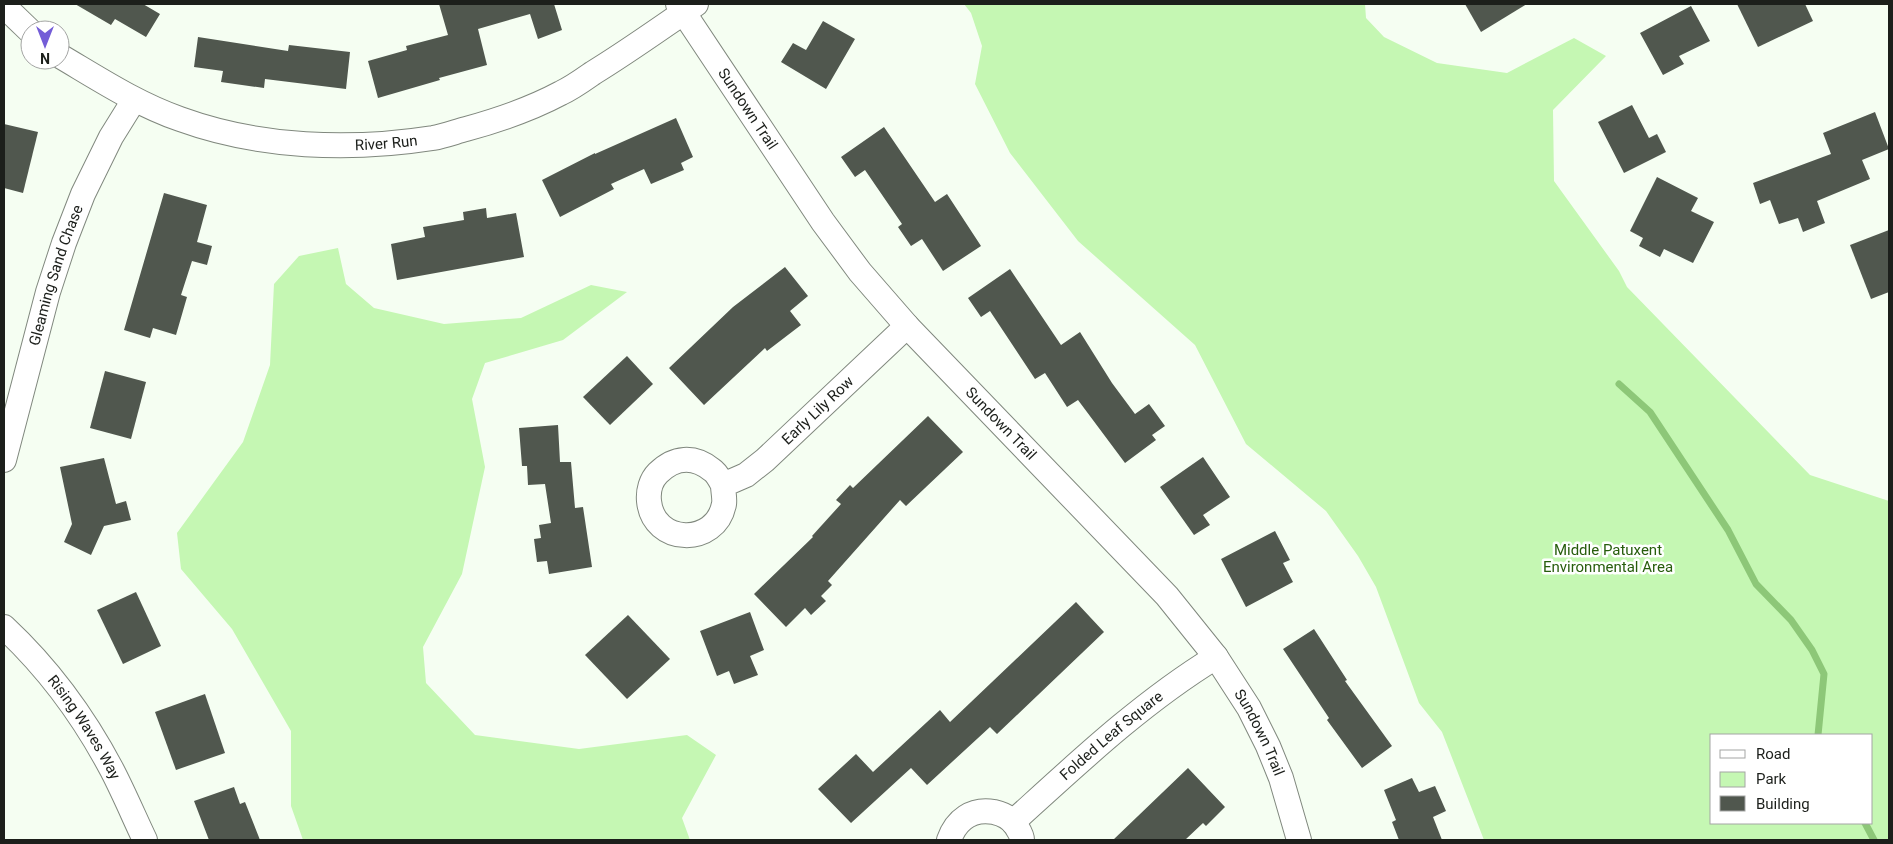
<svg xmlns="http://www.w3.org/2000/svg" width="1893" height="844" font-family="Roboto,sans-serif">
  <style>
    .green { fill: #c5f7b3; fill-rule: evenodd }
    .lines { fill: none; stroke-linecap: round; stroke-linejoin: round }
    .stream { stroke: #8dc778; stroke-width: 7 }
    .building { fill: #50574e }
    .minor-casing { stroke: #80887e; stroke-width: 26 }
    .minor { stroke: #fff; stroke-width: 24 }
    .labels { text-anchor: middle; stroke-width: 5; stroke-linejoin: round; paint-order: stroke }
    .street-label { font-size: 15px; fill: #1c1f1b; stroke: #fff }
    .park-label { font-size: 15px; fill: #275d0c; stroke: #fff }
  </style>
  <rect width="100%" height="100%" fill="#f5fef2"/>
  <!-- green -->
  <g class="green">
    <path d="M964 4H1365L1366 18 1384 37 1437 63 1507 73 1574 38 1606 56 1553 110 1554 181 1619 271 1627 287 1810 475 1889 501V840H1484L1442 732 1419 703 1376 587 1358 556 1326 511 1246 444 1195 345 1078 241 1010 153 975 84 982 46 971 13ZM1712 735H1872V823H1712Z"/>
    <polygon points="338,248 346,284 374,308 444,324 521,318 591,285 627,292 563,340 485,363 472,399 485,467 462,574 423,647 426,683 475,735 579,749 687,735 716,755 682,818 690,840 303,840 291,806 291,731 232,629 181,569 177,533 243,442 270,365 274,284 299,256"/>
  </g>
  <g class="lines">
    <!-- stream -->
    <g class="stream">
      <polyline points="1619,384 1650,412 1728,530 1756,584 1791,620 1812,650 1824,674 1818,735"/>
      <polyline points="1865,823 1874,840"/>
    </g>
  </g>
  <!-- building -->
  <g class="building">
    <polygon points="75,4 143,4 160,14 146,37 115,19 111,25"/>
    <polygon points="439,4 554,4 562,30 538,39 530,14 478,29 487,65 439,78 440,80 378,98 368,61 407,50 406,46 448,35"/>
    <polygon points="1465,4 1527,4 1481,32"/>
    <polygon points="1737,4 1805,4 1813,21 1758,47"/>
    <polygon points="1691,6 1710,41 1679,56 1684,64 1663,75 1640,33"/>
    <polygon points="823,21 855,39 826,89 781,62 793,43 806,50"/>
    <polygon points="198,37 288,51 289,45 350,52 346,89 265,79 264,88 221,82 223,71 194,67"/>
    <polygon points="1632,105 1649,138 1657,134 1666,152 1624,173 1598,122"/>
    <polygon points="1875,112 1889,149 1862,160 1870,179 1817,201 1825,223 1803,232 1798,218 1779,224 1770,200 1760,204 1753,183 1831,154 1823,133"/>
    <polygon points="676,118 693,157 681,163 684,170 651,184 644,169 611,184 614,189 560,217 542,180 595,153 595,154"/>
    <polygon points="4,124 38,132 23,193 4,188"/>
    <polygon points="884,127 935,202 947,194 981,246 943,271 922,239 911,246 898,227 902,224 865,170 855,177 841,157"/>
    <polygon points="1657,177 1698,198 1691,211 1714,222 1693,263 1664,249 1660,257 1639,246 1643,238 1630,231"/>
    <polygon points="164,193 207,205 197,242 212,246 207,265 192,261 181,295 187,297 176,335 153,328 150,338 124,330"/>
    <polygon points="486,208 487,218 516,213 524,257 397,280 391,244 425,237 423,227 464,220 463,212"/>
    <polygon points="1889,230 1889,292 1871,299 1850,245"/>
    <polygon points="785,267 808,296 790,311 801,325 767,351 765,348 704,405 669,368 733,307"/>
    <polygon points="1010,269 1061,345 1080,332 1112,383 1135,414 1149,404 1165,426 1152,435 1156,440 1125,463 1078,400 1067,407 1045,373 1035,379 990,311 981,317 968,298"/>
    <polygon points="627,356 653,384 610,425 583,397"/>
    <polygon points="105,371 146,382 131,439 90,428"/>
    <polygon points="928,416 963,452 906,506 900,500 828,581 832,585 821,596 826,601 811,615 805,608 786,627 754,594 813,537 812,536 841,504 836,500 850,485 853,488"/>
    <polygon points="558,425 560,462 571,462 575,508 583,507 592,567 549,574 547,561 537,562 534,539 541,538 539,525 551,523 545,484 528,485 527,466 522,466 519,428"/>
    <polygon points="1203,457 1230,497 1203,515 1210,525 1194,535 1160,487"/>
    <polygon points="104,458 116,504 126,501 131,520 104,526 91,555 64,542 72,524 60,467"/>
    <polygon points="1275,531 1290,560 1283,563 1293,582 1246,607 1221,559"/>
    <polygon points="136,592 161,646 123,664 97,610"/>
    <polygon points="1076,602 1104,632 997,734 990,727 927,785 911,768 851,823 818,789 856,754 873,772 940,710 950,722"/>
    <polygon points="750,612 764,650 750,656 758,675 734,684 729,671 717,676 700,631"/>
    <polygon points="628,615 670,659 627,699 585,655"/>
    <polygon points="1314,629 1347,680 1345,681 1392,746 1362,768 1327,720 1329,718 1283,649"/>
    <polygon points="205,694 225,753 176,770 155,712"/>
    <polygon points="1188,768 1225,807 1206,826 1203,823 1185,840 1113,840"/>
    <polygon points="1412,778 1419,792 1435,786 1446,811 1433,817 1442,840 1399,840 1392,822 1396,820 1384,790"/>
    <polygon points="234,787 240,804 245,802 260,840 209,840 194,801"/>
  </g>
  <g class="lines">
    <defs>
      <g id="minor">
        <path id="s1" d="M678 4 823 222 860 272 907 326 1167 596 1216 657 1249 708 1268 746 1281 778 1299 840"/>
        <polyline points="4,6 30,31"/>
        <path id="s2" d="M60 56C99 79 137 104 180 119 260 148 350 151 433 138 444 136 455 132 466 129 499 120 531 109 561 93 572 88 583 80 593 73 629 51 662 27 696 4"/>
        <path id="s3" d="M4 460 48 292 64 243 83 194 111 137 134 100"/>
        <path id="s4" d="M723 485C720 480 717 473 712 470 694 455 674 457 658 473 651 480 648 491 649 501 653 545 716 547 724 504 725 499 723 491 723 485L746 475 765 460 907 326"/>
        <path id="s5" d="M4 627C48 668 84 717 112 770 124 793 134 817 145 840"/>
        <path id="s6" d="M1013 822C1078 763 1141 703 1216 657"/>
        <path d="M949 840C956 820 972 808 994 812 1003 814 1011 818 1016 826 1019 831 1022 835 1022 840"/>
      </g>
    </defs>
    <!-- minor casing -->
    <use href="#minor" class="minor-casing"/>
    <!-- minor -->
    <use href="#minor" class="minor"/>
  </g>
  <g class="labels">
    <!-- street labels -->
    <g class="street-label">
      <text dy="5" stroke="none"><textPath href="#s1" startOffset="126">Sundown Trail</textPath></text>
      <text dy="5" stroke="none"><textPath href="#s2" startOffset="345">River Run</textPath></text>
      <text dy="5" stroke="none"><textPath href="#s3" startOffset="192">Gleaming Sand Chase</textPath></text>
      <text dy="5" stroke="none"><textPath href="#s4" startOffset="359">Early Lily Row</textPath></text>
      <text dy="5" stroke="none"><textPath href="#s1" startOffset="531">Sundown Trail</textPath></text>
      <text dy="5" stroke="none"><textPath href="#s5" startOffset="129">Rising Waves Way</textPath></text>
      <text dy="5" stroke="none"><textPath href="#s1" startOffset="936">Sundown Trail</textPath></text>
      <text dy="5" stroke="none"><textPath href="#s6" startOffset="131">Folded Leaf Square</textPath></text>
    </g>
    <!-- park labels -->
    <g class="park-label">
      <text x="1608" y="555">Middle Patuxent<tspan x="1608" dy="17">Environmental Area</tspan></text>
    </g>
  </g>
  <!-- border -->
  <rect width="1893" height="844" fill="none" stroke="#1c1f1b" stroke-width="10"/>
  <!-- legend -->
  <rect x="1710" y="734" width="162" height="90" fill="#ffffff" stroke="#a4a5a4"/>
  <rect x="1720" y="750" width="25" height="8" fill="#ffffff" stroke="#a4a5a4"/>
  <text x="1756" y="759" font-size="15" fill="#1c1f1b">Road</text>
  <rect x="1720" y="772" width="25" height="15" fill="#c5f7b3" stroke="#a4a5a4"/>
  <text x="1756" y="784" font-size="15" fill="#1c1f1b">Park</text>
  <rect x="1720" y="796" width="25" height="15" fill="#50574e" stroke="#a4a5a4"/>
  <text x="1756" y="809" font-size="15" fill="#1c1f1b">Building</text>
  <!-- north arrow -->
  <g transform="translate(45 45) rotate(180)"><circle r="24" fill="#ffffff" stroke="#a4a5a4"/>
  <path d="M0-4L9 19L0 12L-9 19Z" fill="#745dd7"/>
  <text y="-8" font-size="14" font-weight="bold" text-anchor="middle" fill="#1c1f1b">N</text>
  </g>
</svg>
